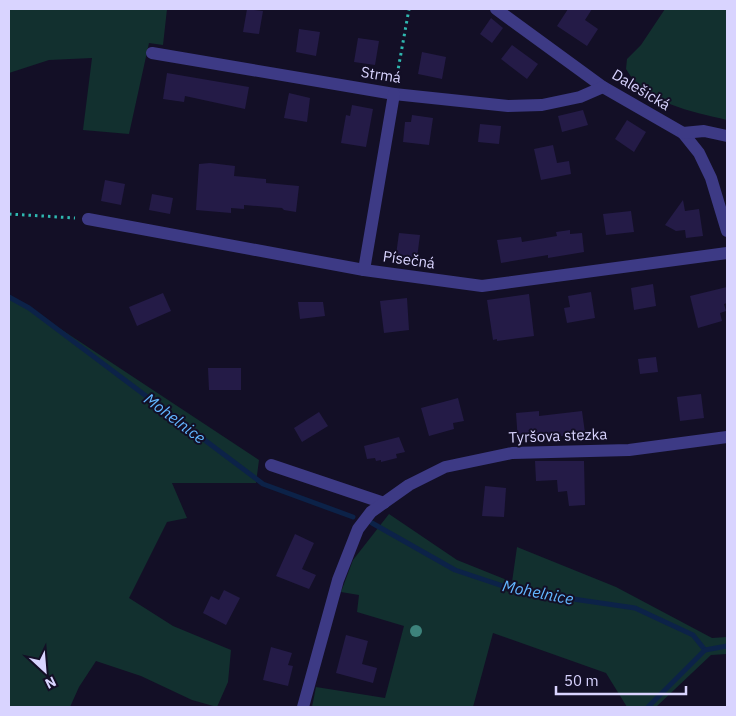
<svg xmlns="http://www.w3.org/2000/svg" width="736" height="716" font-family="'IBM Plex Sans',sans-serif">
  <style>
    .green { fill: #12302f }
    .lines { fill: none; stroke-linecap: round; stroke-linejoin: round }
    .stream { stroke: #0c2248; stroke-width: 5 }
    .building { fill: #241b47 }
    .path { stroke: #2fb8b0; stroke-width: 3; stroke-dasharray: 2.5 4; stroke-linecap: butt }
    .minor { stroke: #3d3a85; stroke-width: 12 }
    .tree { fill: #3d827b }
    .labels { text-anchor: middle; stroke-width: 4; stroke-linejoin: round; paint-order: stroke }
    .street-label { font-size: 15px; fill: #d9d4ff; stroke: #130f26 }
    .water-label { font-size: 16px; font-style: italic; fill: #62b6ff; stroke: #130f26 }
  </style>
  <rect width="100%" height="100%" fill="#130f26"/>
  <!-- green -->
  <g class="green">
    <polygon points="9,9 167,9 163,45 149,43 129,134 83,130 92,58 49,60 9,73"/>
    <path d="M665 9H727V120C691 111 646 104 626 69L627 59 641 45Z"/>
    <polygon points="9,295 259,460 256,483 172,483 187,518 167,522 129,598 173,626 231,650 228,682 217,707 192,700 141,676 96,661 79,687 70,707 9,707"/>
    <polygon points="389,514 457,560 512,582 517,547 616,587 712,638 727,637 727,654 711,655 656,707 627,707 606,673 493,633 473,707 312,707 316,687 385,698 404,626 357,612 359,595 341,592 353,560"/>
  </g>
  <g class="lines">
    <!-- stream -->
    <g class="stream">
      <polyline points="9,297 29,308 263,484 353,517"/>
      <polyline points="372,523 455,570 518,591 635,608 693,635 705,650"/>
      <polyline points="648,707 705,650 727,646"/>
    </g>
  </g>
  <!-- building -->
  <g class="building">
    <polygon points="247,9 263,11 259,34 243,32"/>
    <polygon points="568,9 592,9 585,20 598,29 587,46 557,26"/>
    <polygon points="491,18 503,28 492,43 480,34"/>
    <polygon points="299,29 320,32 316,56 296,52"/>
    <polygon points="358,38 379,41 375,65 354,62"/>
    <polygon points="512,45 538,64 527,79 501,59"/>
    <polygon points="422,52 446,57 442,79 418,74"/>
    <polygon points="167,73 249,87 245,109 185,96 184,102 163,99"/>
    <polygon points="289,93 310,98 307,122 284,118"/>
    <polygon points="352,105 373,109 366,147 341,143 346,115 350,116"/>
    <polygon points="583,110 588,125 562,132 558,116"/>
    <polygon points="412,115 433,118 429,145 403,142 405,122 411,122"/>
    <polygon points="627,120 646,132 634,152 615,139"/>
    <polygon points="480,124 501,126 499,144 478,142"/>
    <polygon points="553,145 557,163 569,161 571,174 541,180 534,149"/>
    <polygon points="210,163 235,166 234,176 266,179 266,183 299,186 296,212 284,210 282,208 244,205 244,209 231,208 231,213 196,210 199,164"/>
    <polygon points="105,180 125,184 121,205 101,201"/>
    <polygon points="152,194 173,198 170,214 149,210"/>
    <polygon points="683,200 685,211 699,209 703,236 686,238 685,230 676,231 665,225"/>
    <polygon points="631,211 634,232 606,235 603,214"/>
    <polygon points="570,230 570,234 582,233 584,252 548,258 548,255 501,263 497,240 521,237 522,242 557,236 556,232"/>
    <polygon points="399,233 420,235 417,258 396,255"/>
    <polygon points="653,284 656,306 634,310 631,288"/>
    <polygon points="727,287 727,303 724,304 726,311 720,313 722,321 698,328 690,296"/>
    <polygon points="591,292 595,318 567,323 564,308 570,307 568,296"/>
    <polygon points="163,293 171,311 137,326 129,307"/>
    <polygon points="529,294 534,336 497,341 497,339 493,340 487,300"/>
    <polygon points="407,298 409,330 384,333 380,301"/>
    <polygon points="298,302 323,302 325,316 300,319"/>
    <polygon points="656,357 658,372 640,374 638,359"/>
    <polygon points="208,368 241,368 241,390 209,390"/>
    <polygon points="701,394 704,418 680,421 677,397"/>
    <polygon points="458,398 464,421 453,423 454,429 429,436 421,408"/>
    <polygon points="539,411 539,416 582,411 585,433 518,442 516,413"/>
    <polygon points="319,412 328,426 302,442 294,428"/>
    <polygon points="399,437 405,452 396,454 397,458 381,462 381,460 376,461 375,458 367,459 364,446"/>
    <polygon points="535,461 584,461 585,505 569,506 567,491 558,492 557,480 536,481"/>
    <polygon points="485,486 506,488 504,517 482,516"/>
    <polygon points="295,534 314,543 302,569 316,575 309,589 276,576"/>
    <polygon points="224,590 240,598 226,625 203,613 211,596 219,600"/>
    <polygon points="346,635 368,641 362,664 377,668 373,683 336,673"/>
    <polygon points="271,647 292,653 288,665 293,666 288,686 263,680"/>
  </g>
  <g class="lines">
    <!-- path -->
    <g class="path">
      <polyline points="396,81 409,9"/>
      <polyline points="9,214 75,218"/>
    </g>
    <!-- minor -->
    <g class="minor">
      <polyline points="496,9 603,87 683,133 699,153 711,178 727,231"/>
      <polyline points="152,53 394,94 508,106 542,105 580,97 603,87"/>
      <polyline points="683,133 704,131 727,136"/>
      <polyline points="88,219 364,270 482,286 727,253"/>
      <polyline points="364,270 394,94"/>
      <polyline points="271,465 384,503"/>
      <polyline points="303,707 338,580 358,529 371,512 409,485 445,467 512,453 629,450 727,437"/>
    </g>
  </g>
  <!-- trees -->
  <circle class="tree" cx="416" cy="631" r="6"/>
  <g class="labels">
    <!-- street labels -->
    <g class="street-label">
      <text transform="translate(381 75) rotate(9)" y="5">Strmá</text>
      <text transform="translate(641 90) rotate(31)" y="5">Dalešická</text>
      <text transform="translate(409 260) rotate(8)" y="5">Písečná</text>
      <text transform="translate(558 436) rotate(-2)" y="5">Tyršova stezka</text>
    </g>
    <!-- water labels -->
    <g class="water-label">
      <text transform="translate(175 418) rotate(37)" y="6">Mohelnice</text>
      <text transform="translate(538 592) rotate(11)" y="6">Mohelnice</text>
    </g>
  </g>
  <!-- border -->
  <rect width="736" height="716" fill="none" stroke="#d9d4ff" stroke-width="20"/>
  <!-- north arrow -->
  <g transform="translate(45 671) rotate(154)" stroke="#130f26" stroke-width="4" paint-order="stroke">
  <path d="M0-4L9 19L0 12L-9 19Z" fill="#d9d4ff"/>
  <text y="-8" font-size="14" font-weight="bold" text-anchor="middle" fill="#d9d4ff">N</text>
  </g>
  <!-- scale -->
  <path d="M556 686v8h130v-8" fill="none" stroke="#d9d4ff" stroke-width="2.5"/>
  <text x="564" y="686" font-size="15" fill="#d9d4ff" stroke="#130f26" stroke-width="4" paint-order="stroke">50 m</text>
</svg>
